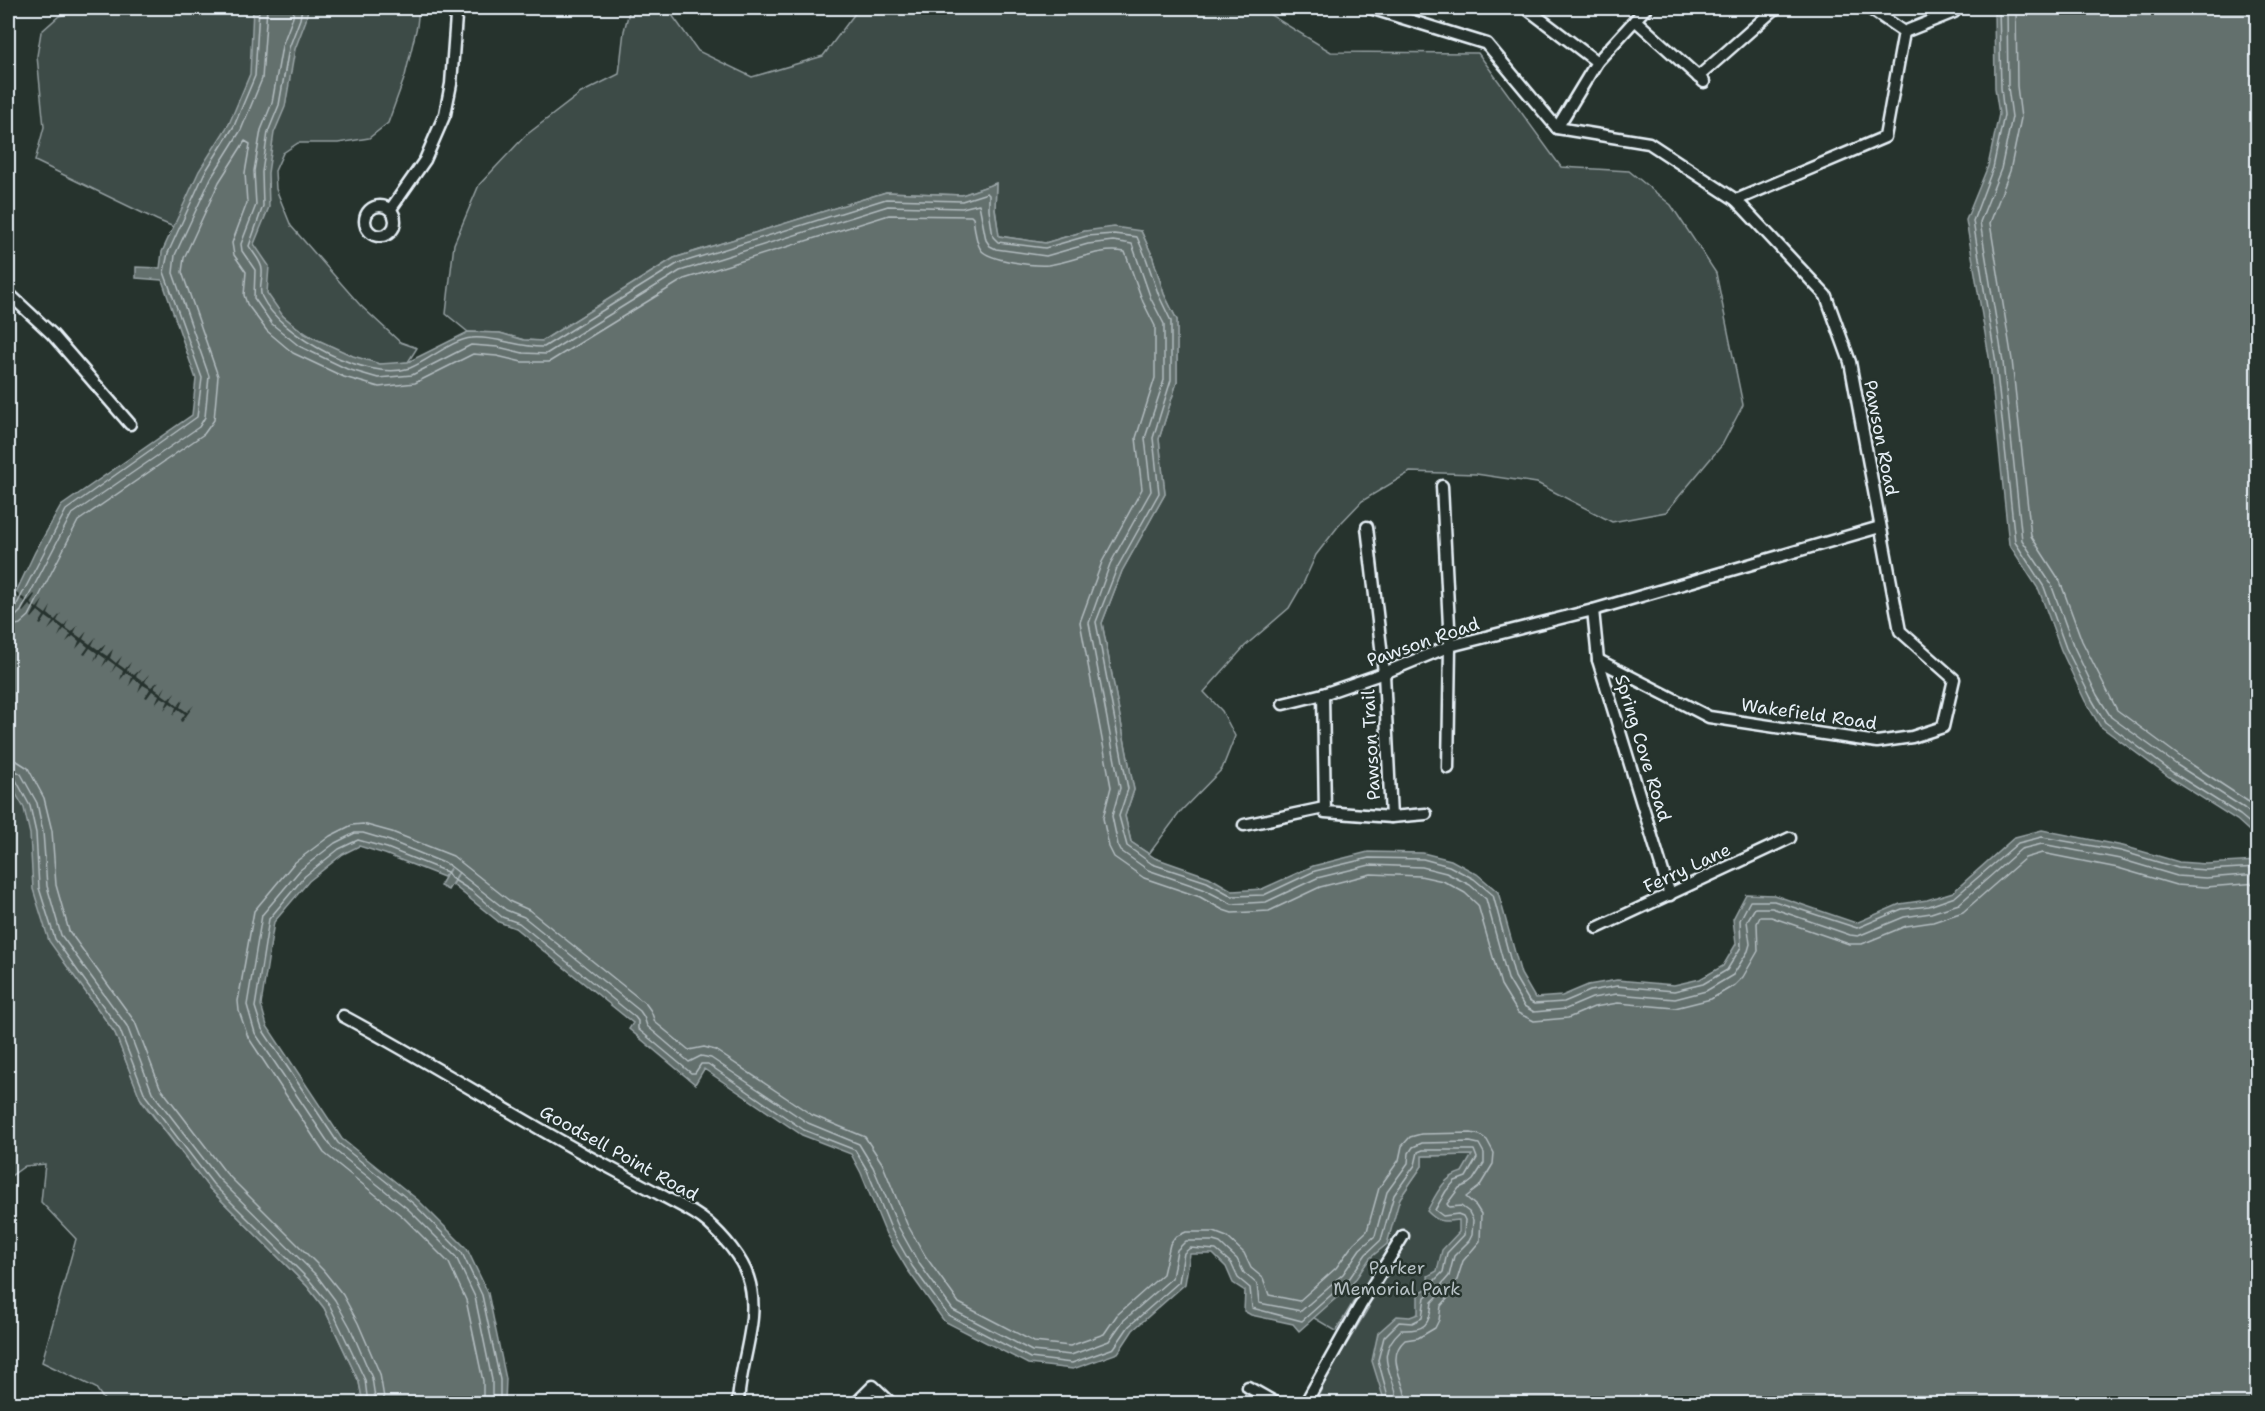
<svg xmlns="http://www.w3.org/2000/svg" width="2265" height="1411" font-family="'Shantell Sans',sans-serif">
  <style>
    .green { fill: #3e4b47; stroke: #939ea0; stroke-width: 1.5 }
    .water { fill: #636f6d; stroke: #98a3a5; stroke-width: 1.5 }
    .pier { fill: #26332d }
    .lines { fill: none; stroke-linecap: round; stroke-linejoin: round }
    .shore { stroke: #b3bdc0; stroke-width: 1.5 }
    .minor-casing { stroke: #e8f1f8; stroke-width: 15 }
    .minor { stroke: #26332d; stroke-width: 10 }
    .labels { text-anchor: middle; stroke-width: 5; stroke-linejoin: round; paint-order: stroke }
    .street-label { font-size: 18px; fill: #e8f1f8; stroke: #26332d }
    .park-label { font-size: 18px; fill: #b5bfc3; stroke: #26332d }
  </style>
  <rect width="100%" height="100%" fill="#26332d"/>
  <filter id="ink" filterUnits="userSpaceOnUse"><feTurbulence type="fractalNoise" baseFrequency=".0167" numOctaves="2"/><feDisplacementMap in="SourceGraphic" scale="12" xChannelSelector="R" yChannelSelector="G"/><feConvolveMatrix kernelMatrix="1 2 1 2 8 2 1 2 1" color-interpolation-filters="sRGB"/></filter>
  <g filter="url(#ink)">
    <!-- green -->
    <g class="green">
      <path d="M88 8H419L417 26 405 76 388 123 369 138 338 143H298L283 153 275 171 276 189 291 226 360 305 400 342 417 348 408 362C399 363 388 365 380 364 348 361 279 325 267 294 265 287 268 274 268 266L157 220 35 161 44 127 37 56 41 32 59 16Z"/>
      <polygon points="630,8 667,8 698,51 752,77 823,56 859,8 1259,8 1331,52 1478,53 1561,167 1629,171 1671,205 1716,273 1743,405 1722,445 1666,512 1612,522 1537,483 1476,474 1410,472 1362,501 1340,524 1316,555 1303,584 1289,608 1245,646 1204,692 1222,711 1235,736 1222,769 1181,811 1149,854 1131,842 1125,816 1134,790 1102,623 1122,571 1165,494 1159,439 1177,382 1177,320 1164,294 1152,255 1141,231 1085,231 1045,243 999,236 995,209 996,183 962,195 886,192 674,258 542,341 524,340 500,333 468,332 446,314 454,244 479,185 525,136 581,93 619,74 624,31"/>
      <polygon points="8,766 30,778 64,962 115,1033 142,1102 209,1188 307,1286 324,1308 359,1382 363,1403 106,1403 96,1388 42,1362 76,1239 41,1202 45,1164 25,1166 8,1178"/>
      <polygon points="1473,1155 1467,1223 1393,1403 1315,1403 1328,1375 1369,1307 1355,1299 1336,1331 1304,1312 1400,1198 1422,1166 1422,1156"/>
    </g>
    <!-- water -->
    <g class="water">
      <path d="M253 8H308L306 20 295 49 285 107 274 133 268 173 269 207 254 244 269 266 267 293 283 316 305 334 353 356 380 364 408 362 468 332 500 333 524 340 542 341 674 258 886 192 962 195 996 183 995 209 999 236 1045 243 1085 231 1114 227 1141 231 1152 255 1164 294 1177 320V382L1159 439 1165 494 1122 571 1102 623 1134 790 1125 816 1131 842 1155 858 1209 877 1233 891 1262 889 1313 866 1368 852 1423 853 1451 860 1477 874 1498 892 1521 974 1535 998 1562 996 1588 985 1617 980 1674 985 1700 979 1723 966 1736 944 1733 919 1746 894 1774 895 1856 923 1900 904 1927 900 1953 892 2015 837 2042 830 2123 846 2179 862 2206 864 2257 861V1403H1385L1372 1361 1378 1333 1397 1316 1410 1317 1418 1314V1294L1429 1287 1428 1276 1437 1271 1442 1250 1459 1232V1220C1445 1222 1438 1223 1427 1211 1436 1195 1443 1177 1462 1172L1472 1155 1422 1156V1166L1400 1198 1387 1244 1370 1258 1353 1283 1299 1331 1293 1324 1251 1315 1244 1311 1245 1291 1233 1283 1226 1267 1213 1254H1190L1185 1284 1133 1330 1118 1353 1073 1369 1028 1364 944 1321 907 1269 886 1234 861 1173 851 1154 802 1135 704 1069 695 1084 629 1029 633 1023 515 928 499 922 453 885 459 872 448 890 440 886 451 867 444 877 385 854 359 846 343 854 309 881 274 922 261 1005 267 1026 342 1139 418 1200 467 1249 488 1293 506 1379 505 1403H363L359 1382 324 1308 307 1286 209 1188 140 1098 115 1033 49 941 33 889 30 834 24 808 8 780V609L35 552 61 506 192 415 196 379 162 280 136 278V267L160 268 162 252 199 171 229 124 250 74Z"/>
      <polygon points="1994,8 2257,8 2257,838 2237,820 2169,777 2100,726 2085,701 2061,650 2039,590 2009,544 1990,363 1966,220 1988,166 1999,114 1995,88"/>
    </g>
    <!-- pier -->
    <polygon class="pier" points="13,591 28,601 34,594 35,595 30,603 37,608 43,600 39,609 46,614 51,606 48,614 55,620 61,613 57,621 64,626 69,619 65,627 72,632 78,625 74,633 81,638 87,631 83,639 90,644 96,637 92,645 99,650 106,644 101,652 107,656 113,649 110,658 116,663 122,656 118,664 125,669 131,662 127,670 134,675 141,669 136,676 143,681 149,674 145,682 151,687 159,681 154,688 161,693 166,686 162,694 169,699 175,692 171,700 178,706 184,698 180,707 187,712 194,705 182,722 180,721 185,714 178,709 173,716 176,707 170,703 164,710 168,701 161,697 155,704 159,695 152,691 147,698 145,697 150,689 143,685 138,692 141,683 134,679 129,686 132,677 126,673 120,680 123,671 116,666 111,673 115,665 108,660 102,667 106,659 99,654 94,661 97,653 90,648 85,655 83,654 88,647 82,642 76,649 79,641 73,636 66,642 71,634 64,629 58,637 62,628 55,623 48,630 53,622 46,617 41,625 39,624 44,616 38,611 32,618 31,617 35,609 29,605 23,612 22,611 27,603 12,594"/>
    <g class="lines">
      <!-- shore -->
      <g class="shore">
        <polyline points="294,8 293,17 282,46 272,103 261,130 254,171 256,205 241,244 242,251 255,270 254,298 272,324 299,346 347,369 378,378 412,375 471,345 498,347 523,353 546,354 680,271 888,206 962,208 979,204 986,240 990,246 996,249 1046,256 1088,244 1113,241 1132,244 1151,299 1164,324 1164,380 1145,438 1151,491 1110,564 1089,623 1120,788 1112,816 1118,845 1121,851 1148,870 1203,889 1232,904 1266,902 1317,878 1370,865 1422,867 1446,873 1470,885 1486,899 1508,979 1524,1006 1534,1012 1566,1009 1592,998 1617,994 1675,999 1706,991 1733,975 1748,951 1750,944 1747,921 1755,908 1772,908 1850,935 1858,936 1904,917 1931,913 1959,904 2021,849 2042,844 2120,859 2177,876 2206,878 2258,874"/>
        <path d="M302 8 300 19 289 48 279 105 268 132 262 172 263 206 249 246C253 253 262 262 262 270 263 278 258 289 262 297 281 337 367 382 410 368 428 361 453 339 472 338 496 336 519 348 544 347L677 264 886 199 962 201 987 193 989 195V210L993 237 998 242 1045 248 1087 236 1114 234 1137 237 1146 258 1159 296 1171 321V380L1153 438 1159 493 1117 568 1096 622 1128 789 1119 816 1127 846 1152 864 1207 882 1232 896 1264 895 1315 871 1369 858 1423 859 1449 866 1474 879 1493 895 1515 977 1529 1001 1534 1004 1564 1002 1590 991 1617 986 1674 991 1703 984 1727 970 1741 947 1740 920 1750 901H1774L1857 928 1902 909 1929 906 1955 897 2018 843 2042 837 2121 851 2178 868 2206 870 2258 867"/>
        <polyline points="1999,8 2001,88 2004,115 1993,168 1973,221 1996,363 2015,542 2044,587 2066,648 2091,698 2105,722 2172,772 2240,815 2258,830"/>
        <polyline points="2007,8 2008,87 2012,117 2001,169 1980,222 2003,362 2022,540 2051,584 2073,645 2097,695 2111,717 2177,765 2244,808 2258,820"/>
        <polyline points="2016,8 2017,86 2021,118 2010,171 1990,223 2012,360 2031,536 2060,581 2082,641 2117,710 2182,758 2258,808"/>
        <polyline points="8,610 16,606 66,510 197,417 202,378 164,272 168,253 204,174 234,126 255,76 259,8"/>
        <polyline points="8,618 16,616 21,611 71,515 199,427 205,417 209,376 173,273 175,255 211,178 241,130 262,79 267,8"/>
        <path d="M8 627 20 624 29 616 78 521 204 434 214 420 218 376 182 272 184 258 219 182 245 141 250 144 245 173 247 203 232 243 234 255 246 272 244 295 247 304 267 331 293 353 344 377 379 387 415 383 473 354 497 356 522 362H549L684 279 889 215 971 216 973 218C975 228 975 241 981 250 990 261 1034 266 1048 265 1075 262 1097 247 1125 252L1143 302 1155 326V378L1136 438 1142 489 1102 562 1080 622 1111 787 1103 818 1109 847 1114 857 1144 878 1200 897 1223 910 1232 913 1269 911 1320 887 1371 874 1420 876 1443 881 1465 893 1478 905 1501 985 1518 1013 1534 1021 1568 1018 1594 1007 1618 1003 1675 1008 1711 999 1735 985 1743 977 1758 951 1757 923 1760 917H1771L1849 944H1862L1906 926 1933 922 1963 912 2025 858 2042 853 2118 868 2176 885 2206 887 2258 883"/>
        <polyline points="8,760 17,761 28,768 44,798 52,831 56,885 69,931 135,1022 160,1087 226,1173 323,1270 343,1295 358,1323 380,1374 385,1404"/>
        <polyline points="8,769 14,770 21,774 37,803 43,832 47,886 61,935 127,1026 152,1092 219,1179 317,1276 335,1300 350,1327 372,1378 376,1404"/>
        <polyline points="8,776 16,780 30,806 36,833 39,888 55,939 120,1030 145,1095 213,1184 311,1282 329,1304 365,1380 368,1404"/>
        <path d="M483 1404V1381L466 1300 449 1263 403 1217 324 1153 248 1037 239 1011 238 1001 254 911 294 863 330 836 352 825 363 824 392 832 453 856 511 902 529 910 646 1004 651 1011 655 1022 689 1050 704 1047 715 1050 812 1115 865 1137 882 1163 907 1224 926 1257 959 1303 1034 1342 1070 1346 1104 1334 1117 1315 1163 1274 1170 1244 1175 1237 1186 1232H1214L1227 1237 1244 1253 1251 1268 1263 1278 1269 1295 1299 1301 1336 1268 1354 1243 1367 1231 1379 1188 1399 1160 1402 1146 1410 1137 1421 1134 1471 1133 1480 1135 1487 1140 1494 1153 1493 1164 1479 1187 1466 1197 1476 1206 1481 1214 1480 1241 1463 1261 1457 1280 1451 1288 1448 1298 1441 1306 1439 1320 1435 1328 1418 1338 1405 1340C1384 1358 1406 1382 1407 1404"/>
        <path d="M492 1404V1380L475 1297 456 1257 409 1210 332 1148 255 1033 247 1005 262 915 300 870 335 843 355 833H363L390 841 449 865 506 910 524 917 640 1011 644 1017 647 1026 689 1062 701 1056 711 1058 808 1123 859 1144 873 1167 899 1228 918 1262 953 1310 1032 1351 1071 1355 1109 1341 1123 1321 1172 1278 1177 1250 1186 1241H1213L1220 1243 1237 1259 1244 1273 1257 1284 1259 1303 1301 1311 1343 1274 1360 1249 1375 1236 1387 1192 1408 1163 1409 1153 1413 1147 1422 1143 1470 1142 1479 1144 1484 1153V1163L1473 1180 1468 1184 1459 1188 1447 1204 1449 1207 1461 1206 1469 1212 1473 1220 1472 1235 1469 1241 1454 1256 1449 1276 1442 1284 1439 1295 1432 1302C1430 1325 1425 1331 1401 1330 1371 1358 1396 1374 1398 1404"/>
        <polyline points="500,1404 500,1380 482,1295 462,1253 414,1204 338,1143 262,1029 255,1007 269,919 305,876 339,849 358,840 387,848 447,872 451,878 473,892 502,917 519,923 635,1017 638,1021 638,1029 691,1073 695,1073 701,1064 708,1064 804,1130 855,1150 867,1170 892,1231 912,1266 948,1315 1030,1358 1072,1363 1114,1348 1129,1326 1179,1282 1184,1253 1190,1248 1216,1250 1231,1263 1238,1278 1250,1288 1252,1308 1302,1321 1349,1279 1366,1254 1381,1240 1394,1195 1415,1165 1418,1152 1423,1150 1474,1150 1477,1158 1466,1177 1455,1181 1446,1191 1435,1210 1443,1216 1458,1214 1463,1216 1465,1220 1464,1235 1447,1253 1443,1272 1435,1280 1433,1291 1425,1297 1422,1318 1412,1323 1399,1322 1384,1337 1378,1360 1390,1404"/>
      </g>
      <defs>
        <g id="minor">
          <polyline points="1370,8 1487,44 1557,128 1649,143 1736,200 1826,296 1850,362 1900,631 1954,679 1943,727 1912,737 1877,742 1709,717 1598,660"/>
          <polyline points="1526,8 1597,62"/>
          <polyline points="1869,8 1904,32 1954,12 1957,8"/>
          <polyline points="1635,20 1704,82"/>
          <polyline points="1698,77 1776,8"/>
          <polyline points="1557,128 1597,62 1646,8"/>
          <polyline points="1736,200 1885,137 1904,32"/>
          <circle cx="380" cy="221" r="15"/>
          <polyline points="390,210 425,160 445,114 451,84 456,16 459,8"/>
          <polyline points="8,293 52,334 130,424"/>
          <polyline points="1442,486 1450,646 1448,768"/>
          <polyline points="1367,527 1384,673 1391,817"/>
          <polyline points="1593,610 1598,660 1670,895"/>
          <polyline points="1323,694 1325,812 1391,817 1426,814"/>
          <polyline points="1283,704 1323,694 1384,673 1450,646 1593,610 1880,527"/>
          <polyline points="1244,825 1324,808"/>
          <polyline points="1597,928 1790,838"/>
          <path d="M343 1016C425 1060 503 1109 584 1154 610 1168 635 1181 661 1195 677 1204 694 1211 708 1223 723 1236 742 1258 748 1277 762 1318 739 1363 738 1404"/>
          <polyline points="1248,1387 1278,1404"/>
          <polyline points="855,1404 873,1386 892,1404"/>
          <polyline points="1305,1404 1360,1306 1403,1236"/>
        </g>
      </defs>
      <!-- minor casing -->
      <use href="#minor" class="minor-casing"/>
      <!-- minor -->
      <use href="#minor" class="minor"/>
    </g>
  </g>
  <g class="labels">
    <!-- street labels -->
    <g class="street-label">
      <text transform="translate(1881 438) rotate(79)" y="6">Pawson Road</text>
      <text transform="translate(1423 642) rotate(-19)" y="6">Pawson Road</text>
      <text transform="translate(1809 714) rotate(8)" y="6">Wakefield Road</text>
      <text transform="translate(1371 745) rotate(-93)" y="6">Pawson Trail</text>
      <text transform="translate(1643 748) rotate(73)" y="6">Spring Cove Road</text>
      <text transform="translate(1687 868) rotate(-25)" y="6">Ferry Lane</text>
      <text transform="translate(619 1153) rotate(29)" y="6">Goodsell Point Road</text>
    </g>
    <!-- park labels -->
    <g class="park-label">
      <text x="1397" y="1274">Parker<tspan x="1397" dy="21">Memorial Park</tspan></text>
    </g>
  </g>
  <!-- margin -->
  <rect width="2265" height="1411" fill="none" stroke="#26332d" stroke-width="30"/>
  <rect x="15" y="15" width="2235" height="1381" fill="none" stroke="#e8f1f8" stroke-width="2" filter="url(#ink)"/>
</svg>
